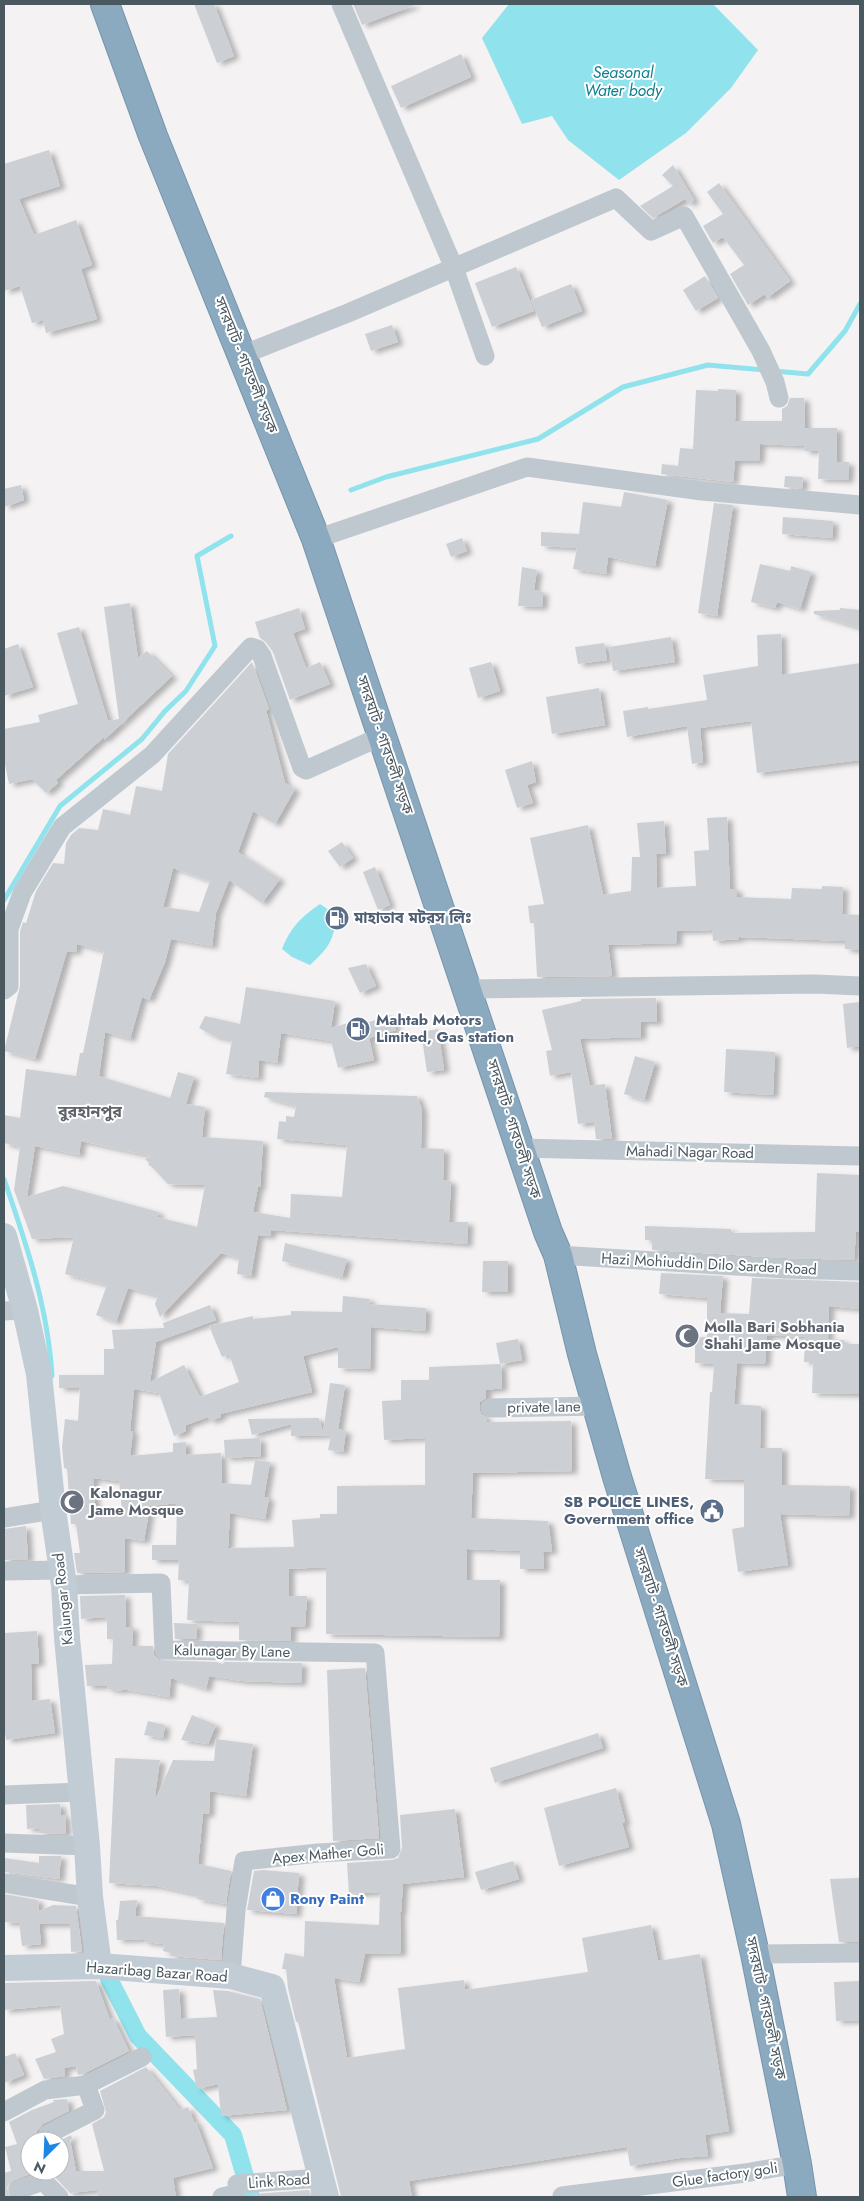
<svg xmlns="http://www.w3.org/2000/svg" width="864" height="2201" font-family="Jost,'Noto Sans Bengali',sans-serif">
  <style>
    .water { fill: #90e2ed }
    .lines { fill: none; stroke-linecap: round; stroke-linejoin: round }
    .stream { stroke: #90e2ed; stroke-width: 5 }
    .canal { stroke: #90e2ed; stroke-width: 18 }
    .building { fill: #ccd0d4; fill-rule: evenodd; filter: url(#shadow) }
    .highway-casing { stroke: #7695ac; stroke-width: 30 }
    .street { stroke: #bec8ce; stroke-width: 19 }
    .secondary { stroke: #c1ccd5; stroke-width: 26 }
    .highway { stroke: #8baac0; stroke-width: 28 }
    .labels { text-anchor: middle; stroke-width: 4; stroke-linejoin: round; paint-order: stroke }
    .street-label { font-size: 15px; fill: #4a5860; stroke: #fff }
    .service-label { font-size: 15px; font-weight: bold; fill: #4e5e75; stroke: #fff; text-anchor: start }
    .worship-label { font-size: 15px; font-weight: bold; fill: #5b616d; stroke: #fff; text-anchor: start }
    .shop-label { font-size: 15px; font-weight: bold; fill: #366cbe; stroke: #fff; text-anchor: start }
    .water-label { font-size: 16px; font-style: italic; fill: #0e8190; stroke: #fff }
    .neighbourhood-label { font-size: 16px; font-weight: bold; fill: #5f6367; stroke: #fff }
  </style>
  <defs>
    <filter id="shadow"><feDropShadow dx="5.5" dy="3" stdDeviation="2.5" flood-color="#0004"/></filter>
  </defs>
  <rect width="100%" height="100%" fill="#f4f2f3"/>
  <!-- water -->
  <g class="water">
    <polygon points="509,4 713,4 758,50 731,88 686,133 619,180 568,140 552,116 522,124 482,38"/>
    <path d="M320 904 336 915C334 941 329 947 310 965L292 957 282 949C290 928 301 917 320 904Z"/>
  </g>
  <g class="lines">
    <!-- stream -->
    <g class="stream">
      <polyline points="774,371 808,374 845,331 860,304"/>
      <polyline points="351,490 386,477 538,439 623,387 708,365 765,370"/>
      <polyline points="4,900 60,806 142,739 165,711 186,691 215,646 197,556 231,536"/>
      <path d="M4 1179C26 1243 48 1307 52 1376"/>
    </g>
    <!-- canal -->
    <polyline class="canal" points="109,1979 138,2036 233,2135 251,2197"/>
  </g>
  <!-- building -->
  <g class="building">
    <polygon points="194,4 214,4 234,56 217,63"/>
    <polygon points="353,4 415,4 415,5 362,25"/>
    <polygon points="461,54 471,77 401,108 391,86"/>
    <polygon points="49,150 60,186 19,199 34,235 76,220 92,265 81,269 97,319 46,333 43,320 32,323 20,286 4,291 4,164"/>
    <polygon points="673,165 694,200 689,204 685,199 653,218 640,206 673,186 662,175"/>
    <polygon points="719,183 790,281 767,298 765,294 748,305 730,274 744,265 723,237 713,243 703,226 723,214 707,192"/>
    <polygon points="516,267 534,311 492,327 475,283"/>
    <polygon points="705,276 718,298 696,311 683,290"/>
    <polygon points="571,284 582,311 542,327 531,300"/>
    <polygon points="392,325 398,342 371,351 365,334"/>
    <polygon points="718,389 736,390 735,421 782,421 782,409 787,406 790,398 804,398 805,428 837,428 837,462 849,462 848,480 818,479 819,451 804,451 805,446 760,444 759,461 735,461 733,482 661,474 662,464 678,466 680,448 693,449 696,390 718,391"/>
    <polygon points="785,476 803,477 802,489 784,487"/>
    <polygon points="21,485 24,500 4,507 4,489"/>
    <polygon points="624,492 668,500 655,566 608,557 606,574 573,569 577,548 541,546 541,532 579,534 583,502 621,507"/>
    <polygon points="714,503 733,505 717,616 698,613"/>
    <polygon points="783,517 833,521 832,538 782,534"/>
    <polygon points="462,538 467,551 451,557 446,544"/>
    <polygon points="760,564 790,571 791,566 811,572 800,609 777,602 775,608 751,602"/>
    <polygon points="522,567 537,570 534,590 543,592 542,607 518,606"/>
    <polygon points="130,603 138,658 147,651 172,676 104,740 104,737 56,780 58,783 46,793 32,779 9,784 4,759 4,729 40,722 38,715 78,704 57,633 79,627 108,721 119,719 104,607"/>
    <polygon points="299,608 305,629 293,633 306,668 320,662 330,684 290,700 273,652 266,642 260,638 255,622"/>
    <polygon points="840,608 860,610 860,628 814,614 814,611 840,610"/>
    <polygon points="781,634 782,675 860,663 860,760 757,773 751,721 700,728 703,762 692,764 687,726 627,737 623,711 648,707 648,709 707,700 703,675 758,666 757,635"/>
    <polygon points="671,637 675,662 613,671 609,647"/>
    <polygon points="604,643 607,660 578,664 575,647"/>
    <polygon points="18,644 33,687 4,696 4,649"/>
    <path d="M252 662 269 709 266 710 285 783 295 789 275 824 253 811 238 852 280 879 262 903 229 880 216 913 212 946 171 939 165 962 149 1000 142 997 130 1039 105 1032 99 1076 170 1098 178 1072 194 1077 186 1104 205 1107 202 1137 263 1141 260 1187H258L253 1212 290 1218 291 1194 342 1197 347 1145 277 1139 279 1121 286 1122V1116L294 1117 296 1106 264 1097 265 1092 417 1096 422 1110 421 1148 444 1149 443 1180 451 1181 449 1222H468L467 1244 271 1230 270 1236 258 1235 251 1276 237 1274 239 1258 221 1253 160 1317 155 1304 158 1296 128 1288 116 1322 96 1315 107 1285 65 1274 74 1237 32 1239 14 1190 20 1147 4 1143V1115L20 1118 26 1069 76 1076 80 1053H83L104 951 77 944 76 952 67 951 35 1059 4 1051 20 986V931L23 922 26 923 36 891 53 863 64 864 66 843 71 835 79 828 98 830 103 809 130 815 136 786 162 791 168 754ZM173 868 210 881 199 912 163 907ZM81 1141 151 1156 145 1159 149 1163 148 1165 151 1166 168 1184 205 1185 197 1227 157 1217 159 1212 63 1186 27 1197 35 1146 79 1155Z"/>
    <polygon points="491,662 500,691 478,698 469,668"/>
    <polygon points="599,688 605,725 552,734 546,697"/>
    <polygon points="532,761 536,782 527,785 533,803 517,808 505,770"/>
    <polygon points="727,817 730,889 737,889 737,897 791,899 792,888 822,889 822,886 843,887 842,914 860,915 860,950 845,949 845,941 739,937 739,939 713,941 712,930 677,931 677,943 608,945 612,976 537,977 534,923 530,923 528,906 544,904 530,838 588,825 603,895 631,891 632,857 640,857 637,823 664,821 666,854 656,854 657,888 696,886 694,851 709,850 707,818"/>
    <polygon points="342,842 353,858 340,867 328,851"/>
    <polygon points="375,867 390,905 378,910 363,872"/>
    <polygon points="366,964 376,986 360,993 348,968"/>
    <polygon points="246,987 335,1001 331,1028 358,1020 360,1025 391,1015 396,1030 369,1038 374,1060 338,1068 331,1041 281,1033 277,1063 259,1060 258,1078 226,1074 232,1040 214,1036 199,1028 205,1016 240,1024"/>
    <polygon points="656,998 657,1022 641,1022 641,1037 580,1039 590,1086 605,1084 612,1139 596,1139 594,1122 578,1124 571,1072 550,1076 546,1051 552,1050 542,1010 581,1001 581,999"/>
    <polygon points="860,1002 860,1046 847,1048 843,1004"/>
    <polygon points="438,1029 444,1070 427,1072 421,1032"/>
    <polygon points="726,1049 775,1052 773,1095 724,1092"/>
    <polygon points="635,1056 655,1062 644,1100 624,1094"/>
    <polygon points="817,1173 860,1175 860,1232 856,1232 854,1260 786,1258 652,1250 652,1240 645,1240 645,1226 731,1229 731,1233 815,1232"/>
    <polygon points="285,1243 347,1259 342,1277 282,1261"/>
    <polygon points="483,1261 508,1261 508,1292 482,1292"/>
    <polygon points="661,1273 723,1276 720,1313 749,1314 752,1278 860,1282 860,1309 829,1306 828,1339 844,1340 844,1344 860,1344 860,1394 812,1393 813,1362 804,1362 805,1337 770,1335 767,1336 765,1364 737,1363 734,1404 761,1406 760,1448 782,1448 782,1485 850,1486 849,1516 780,1514 788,1565 738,1572 732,1529 744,1527 744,1480 705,1479 710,1392 712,1392 714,1364 695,1363 695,1337 707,1337 707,1298 659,1294"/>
    <path d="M343 1296 370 1299 369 1304 426 1308 425 1331 371 1327 370 1369 338 1368V1347L303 1356 312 1392 220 1414 221 1417 210 1421 208 1417 186 1425V1431L174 1436 159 1393 134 1389 130 1431H133L130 1456 173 1452V1443L186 1442V1455L221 1453 222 1483 251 1485 255 1460 270 1462 264 1497 269 1498 265 1519 230 1513 228 1548 294 1547 292 1520 320 1518V1514H337V1486L425 1485V1438L384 1440 382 1401 401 1400V1380H429V1367L501 1364 502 1388 486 1390V1398L480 1402 479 1408 481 1414 487 1419V1422L571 1421 572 1471 473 1473 471 1518 548 1521 552 1551 543 1552 544 1569H520V1551L467 1549V1580H500L499 1637 326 1634V1567L289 1569V1596H307L305 1626 291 1627V1641L239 1640V1622L187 1620 189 1581 178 1580 179 1560H152V1545H176L177 1503 150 1506 144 1541 125 1538V1572L77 1573 74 1553H80L76 1524H71L67 1469 64 1468 62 1447 65 1419 78 1421 80 1388H59V1375H104V1349H114L112 1330 164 1328 163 1323 210 1305 216 1320 156 1342 150 1382 184 1365 200 1397 239 1382 229 1354 222 1357 209 1326 253 1316V1319L291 1315V1311L342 1312ZM93 1478 119 1481 122 1510 95 1506Z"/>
    <polygon points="518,1339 522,1360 500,1364 496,1343"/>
    <polygon points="330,1383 345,1385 338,1429 346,1431 343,1452 328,1450 331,1435 291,1436 291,1424 252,1435 248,1419 319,1418 323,1433"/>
    <polygon points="260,1438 261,1456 225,1458 224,1440"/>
    <polygon points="26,1526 28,1559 4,1560 4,1529"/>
    <polygon points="125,1595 126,1627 133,1627 132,1646 153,1646 154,1655 159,1660 216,1662 223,1664 224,1662 302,1663 301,1683 242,1681 209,1676 206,1689 171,1678 169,1697 122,1689 122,1691 107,1689 108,1686 87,1686 85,1665 112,1664 113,1639 107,1639 107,1620 105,1620 105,1617 81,1619 80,1596"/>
    <polygon points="174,1623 197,1624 196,1639 175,1639"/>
    <polygon points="37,1631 39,1663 31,1664 32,1701 50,1699 55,1733 6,1740 4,1726 4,1633"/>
    <polygon points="365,1668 379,1838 333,1841 327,1670"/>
    <polygon points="192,1715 216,1725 208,1744 181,1740"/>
    <polygon points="148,1721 165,1725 163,1738 144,1735"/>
    <polygon points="598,1733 603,1748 495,1783 490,1768"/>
    <polygon points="216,1739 253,1744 246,1796 210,1791 209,1814 203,1814 198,1864 231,1871 226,1904 197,1899 198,1895 157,1886 109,1883 115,1758 160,1760 155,1796 157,1796 173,1760 214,1761"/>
    <polygon points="616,1788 625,1822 622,1823 629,1847 559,1866 544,1808"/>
    <polygon points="60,1804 61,1815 65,1815 66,1834 39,1833 39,1828 27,1829 26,1805"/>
    <polygon points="455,1809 464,1877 403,1884 401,1912 400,1912 401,1953 365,1954 359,1982 334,1978 347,2058 405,2049 398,1988 464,1980 465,1990 588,1972 582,1938 651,1925 658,1961 700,1954 729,2131 705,2135 708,2156 680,2158 630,2166 627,2147 409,2181 412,2197 341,2197 298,2022 296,2022 288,1988 286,1969 282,1969 285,1953 304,1957 305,1921 379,1925 380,1892 349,1894 347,1863 392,1860 398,1858 402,1848 400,1815"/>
    <polygon points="39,1856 61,1856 59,1879 4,1872 4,1858 39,1863"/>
    <polygon points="513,1861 519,1879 481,1890 475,1872"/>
    <polygon points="262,1870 299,1873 296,1914 247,1910 254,1871"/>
    <polygon points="860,1878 860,1942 839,1942 830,1879"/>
    <polygon points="4,1894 38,1900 39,1911 53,1905 76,1906 82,1951 71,1952 70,1924 39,1924 41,1944 22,1946 19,1923 4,1922"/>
    <polygon points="137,1900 135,1916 224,1923 221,1960 170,1956 171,1953 163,1951 164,1944 144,1942 144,1939 117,1940 116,1920 118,1920 120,1901"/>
    <polygon points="96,1981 110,2020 113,2018 129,2051 83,2074 78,2075 76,2066 64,2068 65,2076 44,2079 35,2059 56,2052 51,2039 64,2034 60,2005 4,2010 4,1983"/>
    <polygon points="860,1981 860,2020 836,2021 834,1982"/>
    <polygon points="179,1989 181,2019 217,2017 213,1990 228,1991 260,1999 287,2110 221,2116 218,2084 197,2089 193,2070 197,2069 195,2035 166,2037 163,1990"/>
    <polygon points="15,2053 24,2075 4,2083 4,2057"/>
    <polygon points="146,2067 180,2110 188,2107 194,2122 196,2122 213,2168 173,2178 176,2197 98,2197 97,2190 70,2193 53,2175 52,2171 60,2171 59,2141 71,2135 72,2139 70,2140 76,2171 104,2171 92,2124 104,2117 106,2112 100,2091"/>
    <polygon points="67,2099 69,2111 43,2124 37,2131 35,2141 30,2141 30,2174 10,2182 7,2188 10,2197 4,2197 4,2173 11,2171 5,2147 17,2144 9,2122 32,2110 54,2102 53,2100"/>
    <polygon points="309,2190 311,2197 254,2197 253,2194"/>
  </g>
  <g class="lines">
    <defs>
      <polyline id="highway" points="105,4 153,136 316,539 548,1232 558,1255 582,1354 617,1477 726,1824 755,1954 797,2164 802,2197"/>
    </defs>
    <!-- highway casing -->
    <use href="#highway" class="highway-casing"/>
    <!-- street -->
    <g class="street">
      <polyline points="341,4 454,268 485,356"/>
      <polyline points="242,355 348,313 616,198 651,231 684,216 761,351 775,382 779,398"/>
      <polyline points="316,539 527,467 702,491 860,505"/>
      <polyline points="467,989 815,984 860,986"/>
      <polyline points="4,990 9,986 9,929 22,893 62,827 152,755 251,647 257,649 262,656 302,768 306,770 382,736"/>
      <polyline points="520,1148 860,1156"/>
      <polyline points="558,1255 785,1269 860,1271"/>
      <polyline points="4,1311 25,1310"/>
      <polyline points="490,1408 597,1406"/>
      <polyline points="4,1518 53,1510"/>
      <polyline points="4,1571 61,1570"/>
      <polyline points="64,1585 161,1583 164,1650 375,1653 391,1849 318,1853 244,1861 236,1910 231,1976"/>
      <polyline points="4,1795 81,1792"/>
      <polyline points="4,1843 87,1846"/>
      <polyline points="4,1883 90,1897"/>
      <polyline points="755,1954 860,1953"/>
      <polyline points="86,2085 142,2057"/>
      <polyline points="4,2112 45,2090 86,2085 95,2110 48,2134 46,2141"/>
      <polyline points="41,2171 43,2181 59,2197"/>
      <polyline points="237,2184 320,2178"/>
      <polyline points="18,2190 43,2181"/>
      <polyline points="562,2196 745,2173 797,2164"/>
      <polyline points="222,2197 235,2194"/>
    </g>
    <!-- secondary -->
    <g class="secondary">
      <polyline points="4,1236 25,1310 39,1374 53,1510 64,1585 67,1638 87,1846 90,1897 99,1966"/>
      <polyline points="4,1968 99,1966 231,1976 272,1987 326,2197"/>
    </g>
    <!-- highway -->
    <use href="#highway" class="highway"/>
  </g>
  <!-- icons -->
  <defs>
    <symbol id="fuel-disc" viewBox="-11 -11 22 22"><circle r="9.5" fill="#5c6f8a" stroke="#fff"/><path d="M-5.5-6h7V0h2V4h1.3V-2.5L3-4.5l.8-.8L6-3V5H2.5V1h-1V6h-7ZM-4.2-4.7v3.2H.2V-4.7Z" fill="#fff"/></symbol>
    <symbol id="mosque-disc" viewBox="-11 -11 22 22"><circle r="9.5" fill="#6b7280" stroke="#fff"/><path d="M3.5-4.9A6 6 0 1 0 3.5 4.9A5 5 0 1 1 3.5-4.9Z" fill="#fff"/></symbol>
    <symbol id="civic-disc" viewBox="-11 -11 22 22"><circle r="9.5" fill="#5c6f8a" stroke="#fff"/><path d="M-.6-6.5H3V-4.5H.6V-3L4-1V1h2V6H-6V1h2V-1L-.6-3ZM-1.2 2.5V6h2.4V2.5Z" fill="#fff"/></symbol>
    <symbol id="shop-disc" viewBox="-11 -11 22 22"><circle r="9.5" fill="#3f7fe0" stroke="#fff"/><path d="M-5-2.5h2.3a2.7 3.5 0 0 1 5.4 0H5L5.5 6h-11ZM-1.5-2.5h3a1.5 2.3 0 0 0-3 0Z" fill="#fff"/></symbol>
  </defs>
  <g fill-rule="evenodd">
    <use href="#fuel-disc" x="323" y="904" width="28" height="28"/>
    <use href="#fuel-disc" x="344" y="1015" width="28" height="28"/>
    <use href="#mosque-disc" x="673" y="1322" width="28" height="28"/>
    <use href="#mosque-disc" x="58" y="1488" width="28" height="28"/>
    <use href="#civic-disc" x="698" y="1497" width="28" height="28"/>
    <use href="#shop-disc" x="259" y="1885" width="28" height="28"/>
  </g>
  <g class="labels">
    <!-- street labels -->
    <g class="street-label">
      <text transform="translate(246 365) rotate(68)" y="5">সদরঘাট - গাবতলী সড়ক</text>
      <text transform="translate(385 745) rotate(71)" y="5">সদরঘাট - গাবতলী সড়ক</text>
      <text transform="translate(514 1129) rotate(72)" y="5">সদরঘাট - গাবতলী সড়ক</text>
      <text transform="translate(690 1152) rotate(1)" y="5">Mahadi Nagar Road</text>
      <text transform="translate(709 1264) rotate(3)" y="5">Hazi Mohiuddin Dilo Sarder Road</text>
      <text transform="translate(544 1407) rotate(-1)" y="5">private lane</text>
      <text transform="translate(63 1599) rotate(-96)" y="5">Kalungar Road</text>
      <text transform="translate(661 1617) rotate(72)" y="5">সদরঘাট - গাবতলী সড়ক</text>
      <text transform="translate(232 1651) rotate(1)" y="5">Kalunagar By Lane</text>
      <text transform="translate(328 1854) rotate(-5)" y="5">Apex Mather Goli</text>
      <text transform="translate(157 1972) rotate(4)" y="5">Hazaribag Bazar Road</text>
      <text transform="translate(766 2008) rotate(78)" y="5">সদরঘাট - গাবতলী সড়ক</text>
      <text transform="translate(725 2175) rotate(-8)" y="5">Glue factory goli</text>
      <text transform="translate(279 2181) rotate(-4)" y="5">Link Road</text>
    </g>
    <!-- service labels -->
    <g class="service-label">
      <text x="354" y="923">মাহাতাব মটরস লিঃ</text>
      <text x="376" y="1025">Mahtab Motors<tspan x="376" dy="17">Limited, Gas station</tspan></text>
      <text x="694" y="1507" text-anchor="end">SB POLICE LINES,<tspan x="694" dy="17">Government office</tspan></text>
    </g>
    <!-- worship labels -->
    <g class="worship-label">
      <text x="704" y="1332">Molla Bari Sobhania<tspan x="704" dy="17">Shahi Jame Mosque</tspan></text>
      <text x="90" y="1498">Kalonagur<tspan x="90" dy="17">Jame Mosque</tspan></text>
    </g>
    <!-- shop labels -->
    <g class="shop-label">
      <text x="290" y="1904">Rony Paint</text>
    </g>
    <!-- water labels -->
    <g class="water-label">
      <text x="623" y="78">Seasonal<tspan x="623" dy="18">Water body</tspan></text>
    </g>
    <!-- neighbourhood labels -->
    <g class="neighbourhood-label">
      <text x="90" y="1117">বুরহানপুর</text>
    </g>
  </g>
  <!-- border -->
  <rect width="864" height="2201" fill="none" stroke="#4a5860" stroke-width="10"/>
  <!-- north arrow -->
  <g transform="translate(45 2156) rotate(204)"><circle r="24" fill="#ffffff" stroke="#b7bcbf"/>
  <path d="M0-4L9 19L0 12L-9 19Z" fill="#1c86e5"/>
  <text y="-8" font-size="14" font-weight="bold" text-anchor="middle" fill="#4a5860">N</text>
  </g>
</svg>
